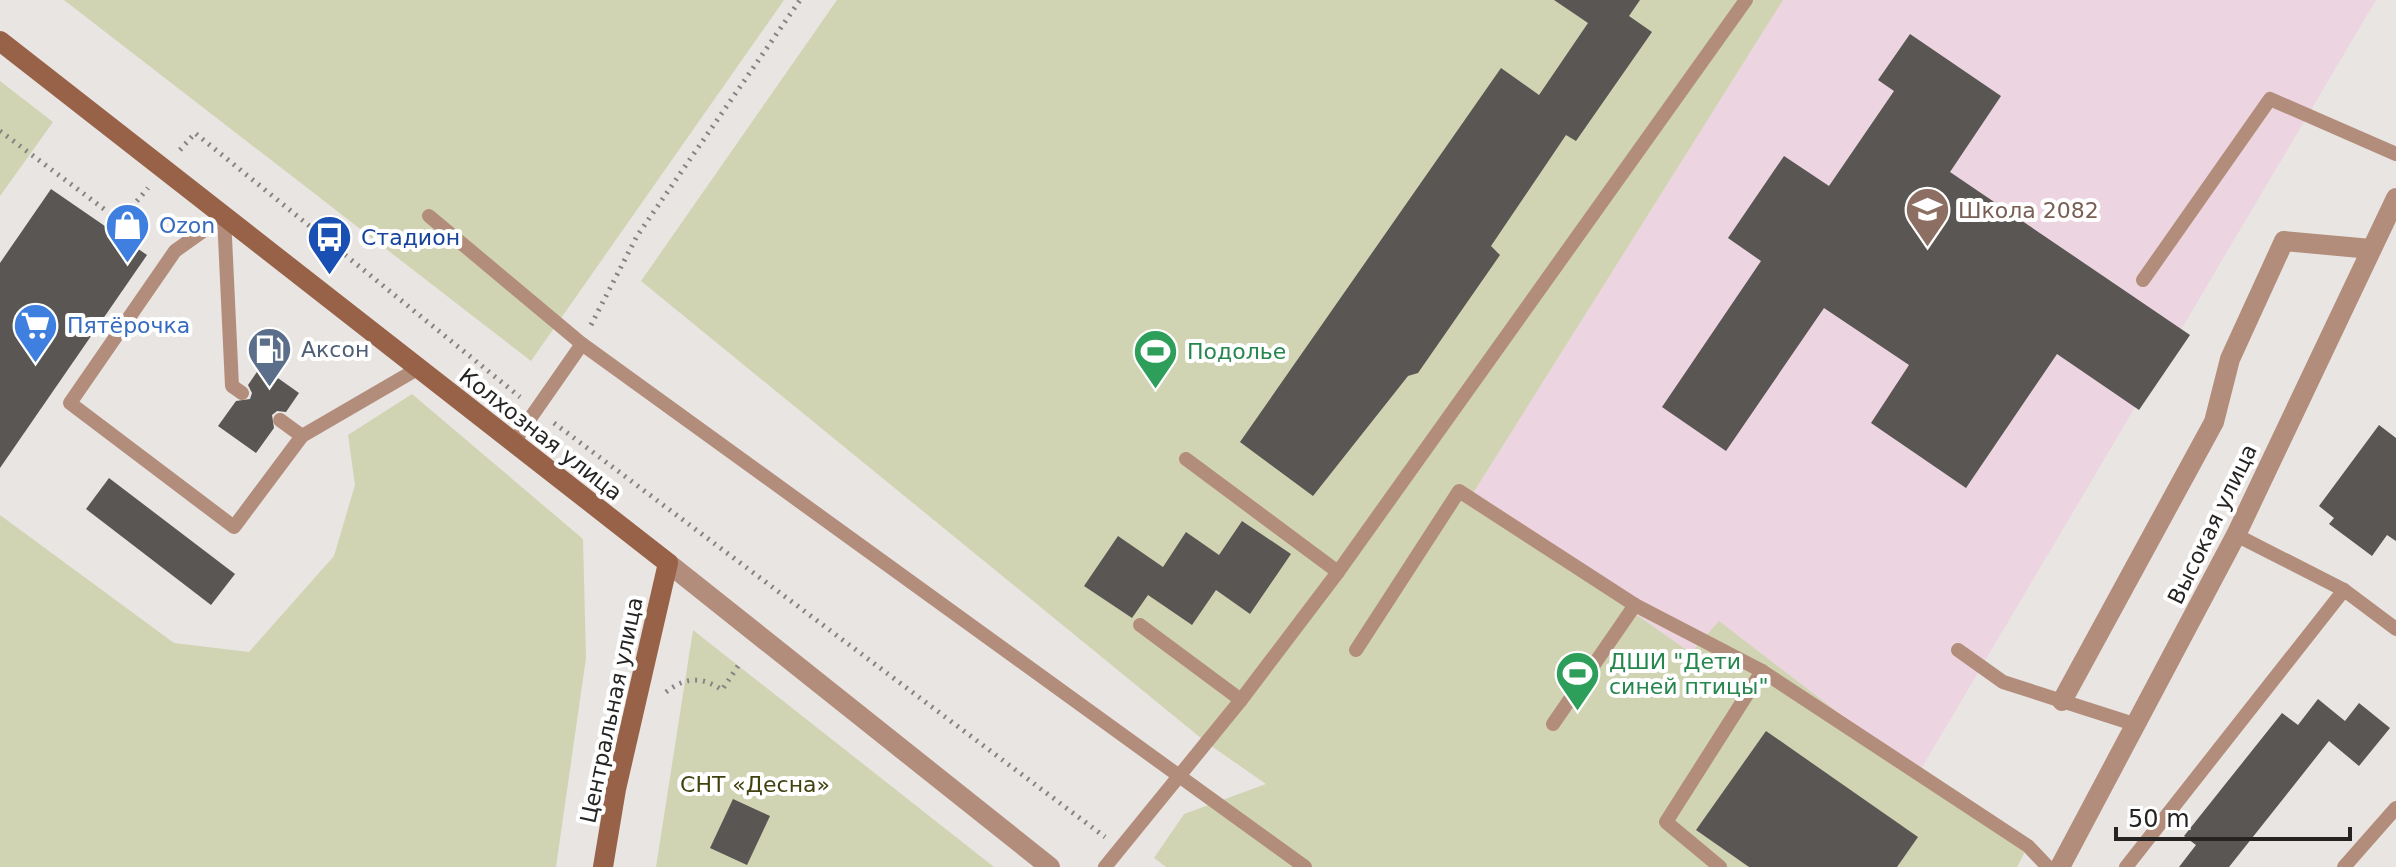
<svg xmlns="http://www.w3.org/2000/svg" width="2396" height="867" font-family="'DejaVu Sans',sans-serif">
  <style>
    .education { fill: #ecd4e0 }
    .green { fill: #d1d4b3 }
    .building { fill: #595654 }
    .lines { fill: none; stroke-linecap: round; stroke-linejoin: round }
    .path { stroke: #868482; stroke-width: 5; stroke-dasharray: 2 6; stroke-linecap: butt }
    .lane { stroke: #b38d7b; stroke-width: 14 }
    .street { stroke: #b38d7b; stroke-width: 20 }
    .secondary { stroke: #976248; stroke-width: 20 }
    .labels { text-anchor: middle; stroke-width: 8; stroke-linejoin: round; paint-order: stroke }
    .education-label { font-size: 22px; fill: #785e54; stroke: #fff; text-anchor: start }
    .shop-label { font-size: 22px; fill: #366cbe; stroke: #fff; text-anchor: start }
    .transit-label { font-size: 22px; fill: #164399; stroke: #fff; text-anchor: start }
    .service-label { font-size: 22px; fill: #4e5e75; stroke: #fff; text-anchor: start }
    .leisure-label { font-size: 22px; fill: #27864d; stroke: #fff; text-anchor: start }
    .street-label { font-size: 22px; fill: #252423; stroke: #fff }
    .park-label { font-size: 22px; fill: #414210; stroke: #fff }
  </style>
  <rect width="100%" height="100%" fill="#e9e5e2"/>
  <!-- education -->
  <polygon class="education" points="1783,0 2376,0 1918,774 1719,622 1691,653 1470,498"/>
  <!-- green -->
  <g class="green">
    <polygon points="64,0 784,0 531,361"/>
    <polygon points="837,0 1783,0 1470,498 1691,653 1719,621 1918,774 2028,846 2017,867 1166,867 1154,858 1184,814 1266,784 1207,743 641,281"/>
    <polygon points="0,81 53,122 0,196"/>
    <polygon points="412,394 583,539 586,658 556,867 0,867 0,515 174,643 249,652 334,556 355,485 348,435"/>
    <polygon points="693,630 994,867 656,867"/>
  </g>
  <!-- building -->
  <g class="building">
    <polygon points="1554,0 1640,0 1629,16 1652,32 1576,141 1566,135 1491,246 1500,255 1418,373 1408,376 1313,496 1240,442 1501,68 1539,95 1588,23"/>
    <polygon points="1910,34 2001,96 1950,172 2190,335 2139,410 2057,354 1966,488 1871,423 1909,365 1824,308 1726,451 1662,407 1761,261 1728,238 1784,156 1829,186 1894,91 1878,80"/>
    <polygon points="51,189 147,255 0,468 0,263"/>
    <polygon points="261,366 299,393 286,412 277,411 272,415 274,428 256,453 218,426 236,401 250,399 252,393 248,385"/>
    <polygon points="2379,425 2396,438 2396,541 2387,535 2372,556 2329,524 2334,518 2319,506"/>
    <polygon points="109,478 235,574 211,605 86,509"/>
    <polygon points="1242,521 1291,554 1250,614 1216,590 1192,625 1148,595 1132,618 1084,586 1118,536 1163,567 1186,532 1219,555"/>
    <polygon points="2318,699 2345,721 2359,703 2390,728 2359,766 2329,741 2229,867 2179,867 2196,845 2184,836 2282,713 2298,725"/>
    <polygon points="1766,731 1918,837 1897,867 1749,867 1696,830"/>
    <polygon points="733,799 770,816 747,865 710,848"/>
  </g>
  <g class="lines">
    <!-- path -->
    <g class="path">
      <polyline points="0,131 120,221 148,188"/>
      <polyline points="180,150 195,133 520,397"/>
      <polyline points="591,325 637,236 800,0"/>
      <polyline points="554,423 1105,837"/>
      <path d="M666 692C685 677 702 676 722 690L738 666"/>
    </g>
    <!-- lane -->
    <g class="lane">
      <polyline points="224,216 175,251 70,403 234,527 302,436"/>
      <polyline points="224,216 232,386 242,393"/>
      <polyline points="429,216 582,344 1305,867"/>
      <polyline points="2143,280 2270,99 2396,154"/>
      <polyline points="280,420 302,436 419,368"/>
      <polyline points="513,443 582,344"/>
      <polyline points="1186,459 1338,572"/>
      <polyline points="2236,535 2344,590"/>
      <polyline points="1140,625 1241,700"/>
      <polyline points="1356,650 1459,491 1635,605 1762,671 2028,846 2048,867"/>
      <polyline points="1958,650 2003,682 2137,725"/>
      <polyline points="1553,724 1635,605"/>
      <polyline points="1105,867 1241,700 1338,572 1746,0"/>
      <polyline points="1720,867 1666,822 1762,671"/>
      <polyline points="2126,867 2344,590 2396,629"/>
      <polyline points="2344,867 2396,808"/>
    </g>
    <!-- street -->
    <g class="street">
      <polyline points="668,563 1050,867"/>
      <polyline points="2062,701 2214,422 2230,359 2284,241 2371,249"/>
      <polyline points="2060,867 2236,535 2396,198"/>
    </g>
    <!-- secondary -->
    <polyline class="secondary" points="0,41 668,563 616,789 603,867"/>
  </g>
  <!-- icons -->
  <defs>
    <symbol id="school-pin" viewBox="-11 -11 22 30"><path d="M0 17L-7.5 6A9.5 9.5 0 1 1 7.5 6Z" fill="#8d6e63" stroke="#fff"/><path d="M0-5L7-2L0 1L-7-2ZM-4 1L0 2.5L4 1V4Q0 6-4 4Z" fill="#fff"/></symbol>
    <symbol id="shop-pin" viewBox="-11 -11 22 30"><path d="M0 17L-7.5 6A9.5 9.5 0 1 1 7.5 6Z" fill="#3f7fe0" stroke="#fff"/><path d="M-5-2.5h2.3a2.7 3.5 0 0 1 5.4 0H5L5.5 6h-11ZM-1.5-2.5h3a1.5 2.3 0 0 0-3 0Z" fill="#fff"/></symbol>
    <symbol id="bus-pin" viewBox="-11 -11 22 30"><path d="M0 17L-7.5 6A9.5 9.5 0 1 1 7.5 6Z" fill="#1a4fb4" stroke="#fff"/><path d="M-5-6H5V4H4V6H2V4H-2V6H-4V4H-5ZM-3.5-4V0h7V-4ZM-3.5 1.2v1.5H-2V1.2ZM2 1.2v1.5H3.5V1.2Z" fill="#fff"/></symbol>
    <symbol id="supermarket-pin" viewBox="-11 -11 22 30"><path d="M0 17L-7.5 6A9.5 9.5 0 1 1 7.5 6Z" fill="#3f7fe0" stroke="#fff"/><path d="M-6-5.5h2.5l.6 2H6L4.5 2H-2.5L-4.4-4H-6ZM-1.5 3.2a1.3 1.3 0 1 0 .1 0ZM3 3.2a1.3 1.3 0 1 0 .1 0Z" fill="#fff"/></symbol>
    <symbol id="fuel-pin" viewBox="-11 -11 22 30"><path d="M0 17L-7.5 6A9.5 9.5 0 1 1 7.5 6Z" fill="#5c6f8a" stroke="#fff"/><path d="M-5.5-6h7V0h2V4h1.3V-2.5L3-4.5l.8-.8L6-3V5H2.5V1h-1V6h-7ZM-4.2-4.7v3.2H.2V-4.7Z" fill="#fff"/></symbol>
    <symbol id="stadium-pin" viewBox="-11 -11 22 30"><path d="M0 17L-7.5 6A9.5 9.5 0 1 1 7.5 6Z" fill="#2e9e5b" stroke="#fff"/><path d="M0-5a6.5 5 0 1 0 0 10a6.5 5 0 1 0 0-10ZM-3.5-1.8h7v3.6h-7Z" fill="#fff"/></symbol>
  </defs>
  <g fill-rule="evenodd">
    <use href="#school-pin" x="1902" y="184" width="51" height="69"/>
    <use href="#shop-pin" x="102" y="200" width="51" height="69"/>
    <use href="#bus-pin" x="304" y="212" width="51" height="69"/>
    <use href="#supermarket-pin" x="10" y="300" width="51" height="69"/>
    <use href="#fuel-pin" x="244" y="324" width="51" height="69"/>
    <use href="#stadium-pin" x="1130" y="326" width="51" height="69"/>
    <use href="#stadium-pin" x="1552" y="648" width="51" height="69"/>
  </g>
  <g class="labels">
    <!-- education labels -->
    <g class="education-label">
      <text x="1958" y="218">Школа 2082</text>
    </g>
    <!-- shop labels -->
    <g class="shop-label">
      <text x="159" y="233">Ozon</text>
      <text x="67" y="333">Пятёрочка</text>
    </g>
    <!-- transit labels -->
    <g class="transit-label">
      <text x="361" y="245">Стадион</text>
    </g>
    <!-- service labels -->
    <g class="service-label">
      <text x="301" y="357">Аксон</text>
    </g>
    <!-- leisure labels -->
    <g class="leisure-label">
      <text x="1187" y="359">Подолье</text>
      <text x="1609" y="669">ДШИ "Дети<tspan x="1609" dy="25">синей птицы"</tspan></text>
    </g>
    <!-- street labels -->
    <g class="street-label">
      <text transform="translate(541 434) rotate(38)" y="8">Колхозная улица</text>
      <text transform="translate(2212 524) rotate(-64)" y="8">Высокая улица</text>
      <text transform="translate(611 710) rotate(-78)" y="8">Центральная улица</text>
    </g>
    <!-- park labels -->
    <g class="park-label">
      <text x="755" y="792">СНТ «Десна»</text>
    </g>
  </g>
  <!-- scale -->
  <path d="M2116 827v12h234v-12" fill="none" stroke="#252423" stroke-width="4"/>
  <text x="2128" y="827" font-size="24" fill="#252423" stroke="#ffffff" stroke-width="6" paint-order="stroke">50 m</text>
</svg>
